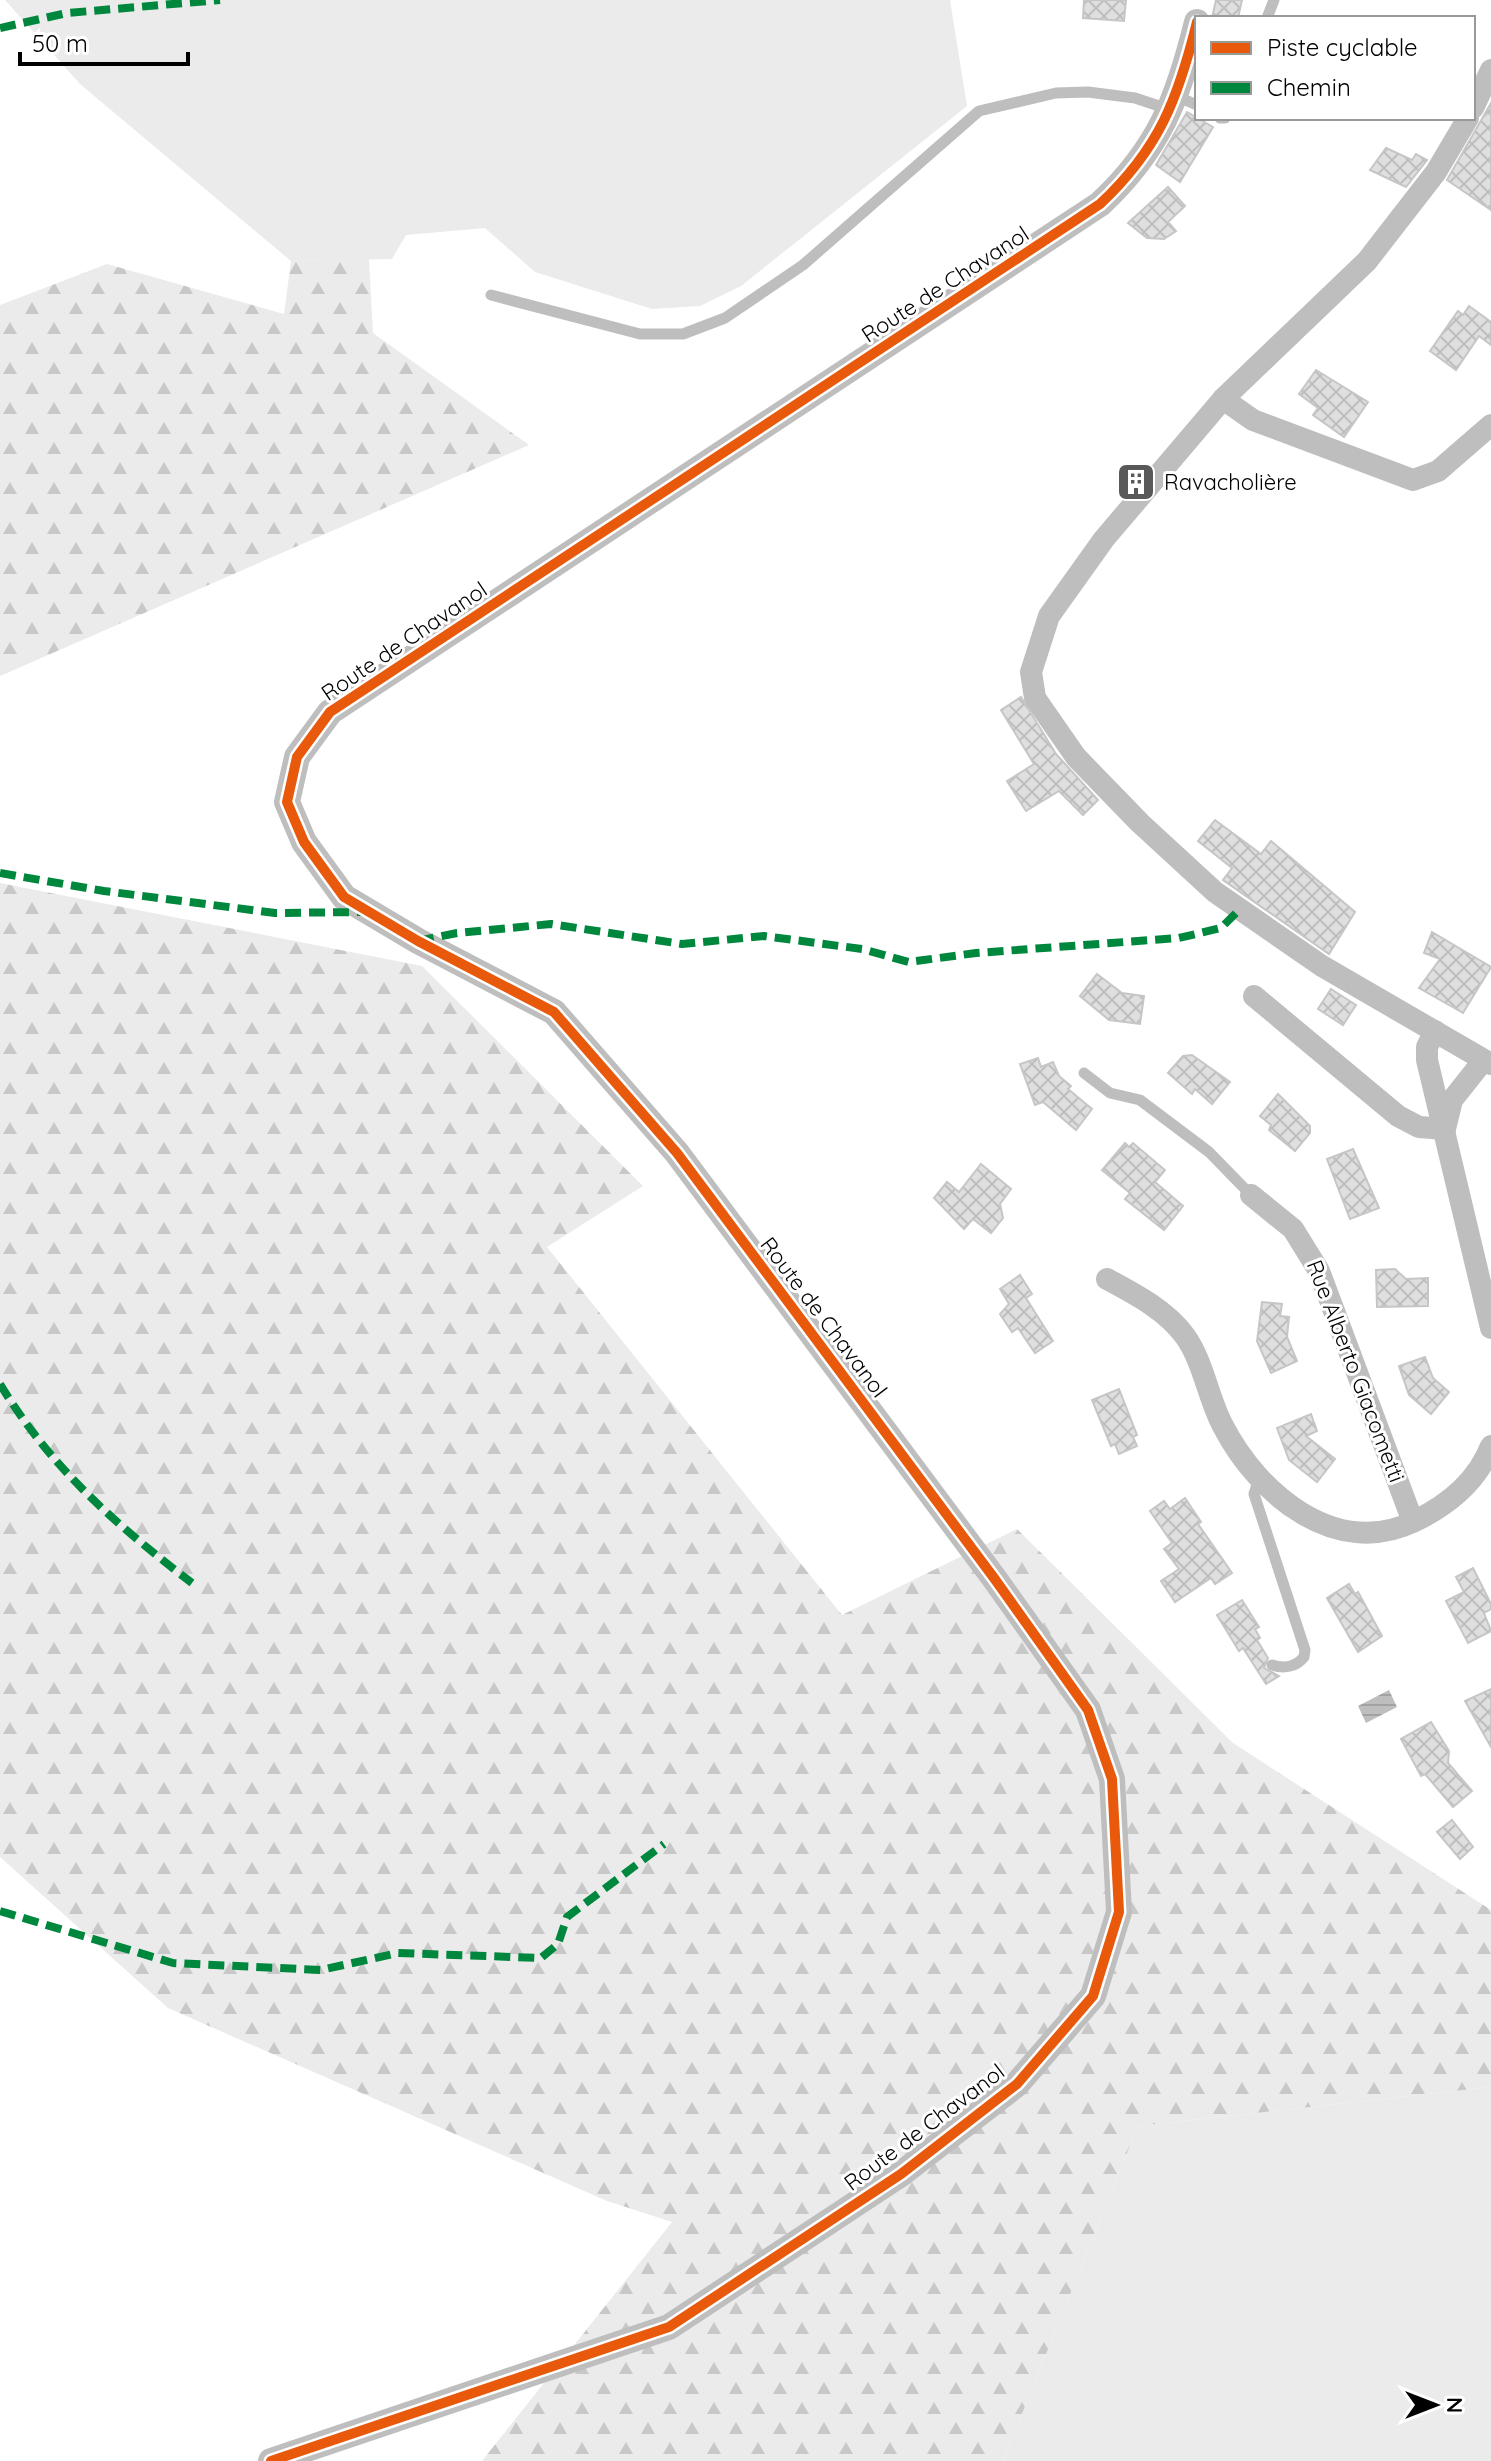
<svg xmlns="http://www.w3.org/2000/svg" width="1491" height="2461" font-family="Quicksand,sans-serif">
  <style>
    .grass { fill: #ebebeb }
    .forest { fill: url(#forest-firs) }
    .water { fill: url(#water-rules) }
    .building { fill: url(#building-cross-hatch); stroke: #c6c6c6; stroke-width: 2 }
    .lines { fill: none; stroke-linecap: round; stroke-linejoin: round }
    .service { stroke: #bebebe; stroke-width: 11 }
    .minor { stroke: #bebebe; stroke-width: 22 }
    .tertiary { stroke: #bebebe; stroke-width: 26 }
    .quiet { stroke: #00873e; stroke-width: 8; stroke-dasharray: 16 8; stroke-linecap: butt }
    .cycleway-casing { stroke: #fff; stroke-width: 15 }
    .cycleway { stroke: #e8590c; stroke-width: 10 }
    .labels { text-anchor: middle; stroke-width: 6; stroke-linejoin: round; paint-order: stroke }
    .street-label { font-size: 22px; fill: #000; stroke: #fff }
    .poi-label { font-size: 22px; fill: #000; stroke: #fff; text-anchor: start }
  </style>
  <defs>
    <pattern id="forest-firs" width="22" height="20" patternUnits="userSpaceOnUse" patternTransform="scale(2)"><rect width="22" height="20" fill="#ebebeb"/><path d="M5 1l3.5 6h-7zM16 11l3.5 6h-7z" fill="#c8c8c8"/></pattern>
    <pattern id="water-rules" width="6" height="5" patternUnits="userSpaceOnUse" patternTransform="scale(2)"><rect width="6" height="5" fill="#bebebe"/><path d="M0 2.5h6" fill="none" stroke="#a2a2a2"/></pattern>
    <pattern id="building-cross-hatch" width="8" height="8" patternUnits="userSpaceOnUse" patternTransform="scale(2)"><rect width="8" height="8" fill="#dfdfdf"/><path d="M0 0l8 8M0 8l8-8" fill="none" stroke="#bebebe"/></pattern>
  </defs>
  <rect width="100%" height="100%" fill="#fff"/>
  <!-- grass -->
  <g class="grass">
    <polygon points="5,0 950,0 967,106 741,286 700,306 652,309 535,272 485,228 406,235 392,259 291,261 80,84"/>
    <polygon points="1491,2087 1491,2461 1003,2461 1138,2126"/>
  </g>
  <!-- forest -->
  <g class="forest">
    <polygon points="369,259 373,333 529,445 0,676 0,305 107,264 284,314 291,261"/>
    <polygon points="0,883 422,966 643,1186 547,1247 842,1615 1017,1529 1233,1743 1491,1910 1491,2087 1138,2126 1003,2461 482,2461 672,2222 607,2201 168,2008 0,1857"/>
  </g>
  <!-- water -->
  <polygon class="water" points="1389,1690 1397,1707 1366,1723 1358,1706"/>
  <!-- building -->
  <g class="building">
    <polygon points="1084,0 1126,0 1124,21 1083,18"/>
    <polygon points="1216,0 1242,0 1238,18 1212,18"/>
    <polygon points="1491,103 1491,210 1447,180"/>
    <polygon points="1187,112 1213,127 1180,182 1156,165"/>
    <polygon points="1386,148 1412,160 1416,154 1427,160 1406,187 1370,170"/>
    <polygon points="1168,187 1185,206 1168,222 1176,231 1164,239 1147,238 1128,223"/>
    <polygon points="1469,306 1491,322 1491,345 1479,336 1456,370 1430,351 1458,311 1463,315"/>
    <polygon points="1316,370 1368,402 1344,437 1313,415 1318,408 1299,394"/>
    <polygon points="1021,697 1056,754 1098,800 1083,815 1059,791 1026,811 1007,781 1034,764 1001,710"/>
    <polygon points="1215,820 1261,854 1271,841 1355,912 1329,954 1223,880 1232,868 1198,841"/>
    <polygon points="1432,932 1491,967 1463,1013 1419,988 1440,959 1424,953"/>
    <polygon points="1097,974 1122,993 1144,996 1140,1024 1109,1020 1080,996"/>
    <polygon points="1331,989 1356,1005 1343,1025 1318,1009"/>
    <polygon points="1192,1055 1230,1082 1212,1104 1195,1089 1192,1094 1168,1073 1183,1056"/>
    <polygon points="1038,1058 1041,1067 1053,1062 1059,1076 1071,1086 1068,1089 1092,1109 1076,1130 1043,1102 1035,1105 1020,1064"/>
    <polygon points="1278,1094 1310,1126 1310,1133 1295,1151 1269,1130 1271,1125 1260,1116"/>
    <polygon points="1125,1143 1129,1147 1133,1143 1165,1170 1155,1182 1183,1206 1164,1230 1125,1199 1130,1193 1102,1170"/>
    <polygon points="1353,1149 1379,1208 1350,1219 1327,1159"/>
    <polygon points="981,1164 1011,1189 1000,1204 1003,1218 991,1233 973,1219 964,1229 934,1198 947,1182 959,1192"/>
    <polygon points="1395,1269 1406,1279 1428,1278 1428,1306 1377,1307 1376,1270"/>
    <polygon points="1020,1275 1032,1294 1026,1298 1053,1341 1035,1353 1018,1328 1012,1332 1000,1314 1009,1304 1000,1289"/>
    <polygon points="1262,1302 1282,1304 1280,1316 1289,1317 1287,1337 1297,1361 1271,1373 1257,1341"/>
    <polygon points="1425,1357 1433,1378 1449,1392 1431,1414 1409,1395 1399,1366"/>
    <polygon points="1119,1389 1137,1435 1133,1437 1137,1446 1119,1454 1115,1444 1111,1446 1092,1400"/>
    <polygon points="1311,1414 1317,1431 1306,1436 1335,1459 1317,1482 1289,1460 1277,1428"/>
    <polygon points="1185,1498 1201,1522 1198,1524 1232,1573 1215,1584 1211,1578 1175,1602 1161,1581 1179,1569 1164,1549 1172,1543 1150,1511 1164,1501 1170,1509"/>
    <polygon points="1473,1568 1491,1604 1491,1609 1484,1613 1491,1631 1468,1643 1446,1601 1464,1592 1456,1577"/>
    <polygon points="1349,1584 1355,1594 1358,1592 1382,1636 1358,1652 1327,1598"/>
    <polygon points="1242,1600 1259,1627 1255,1629 1260,1638 1257,1640 1268,1658 1264,1668 1279,1676 1266,1684 1243,1648 1239,1651 1217,1615"/>
    <polygon points="1491,1689 1491,1747 1465,1701"/>
    <polygon points="1431,1722 1449,1751 1448,1763 1472,1791 1453,1807 1425,1774 1421,1776 1401,1739"/>
    <polygon points="1452,1820 1473,1847 1460,1859 1437,1832"/>
  </g>
  <g class="lines">
    <!-- service -->
    <g class="service">
      <polyline points="1267,18 1274,0"/>
      <polyline points="1176,96 1197,105"/>
      <polyline points="1220,118 1225,118"/>
      <polyline points="491,295 640,334 683,334 725,318 803,265 979,111 1056,93 1088,92 1135,98 1171,110"/>
      <polyline points="1084,1073 1110,1093 1140,1100 1209,1152 1251,1195"/>
      <path d="M1259 1478 1254 1494 1305 1650 1304 1657C1296 1667 1284 1669 1272 1665"/>
    </g>
    <!-- minor -->
    <g class="minor">
      <polyline points="1473,108 1491,70"/>
      <polyline points="1468,118 1436,172 1367,261 1223,399 1104,539 1049,616 1031,672 1035,698 1076,757 1140,823 1215,892 1322,966 1491,1064"/>
      <polyline points="1223,399 1253,420 1413,480 1438,471 1491,425"/>
      <polyline points="1254,996 1398,1116 1419,1127 1445,1129"/>
      <polyline points="1435,1031 1427,1047 1427,1060 1491,1328"/>
      <polyline points="1445,1129 1452,1100 1483,1061"/>
      <polyline points="1251,1195 1293,1229 1319,1271 1413,1522"/>
      <path d="M1107 1279C1135 1294 1166 1310 1185 1336 1204 1363 1208 1398 1223 1426 1258 1494 1336 1560 1415 1521 1448 1505 1477 1482 1491 1446"/>
    </g>
    <!-- tertiary -->
    <path class="tertiary" d="M271 2461 669 2327 901 2174 1017 2084 1093 1996 1119 1912 1112 1779 1088 1710 994 1578 677 1153 554 1012 418 941 344 897 304 842 287 802 297 757 330 712 1100 204C1159 149 1178 99 1197 22"/>
    <!-- quiet -->
    <g class="quiet">
      <polyline points="0,28 67,13 220,0"/>
      <polyline points="0,873 104,891 275,913 364,912"/>
      <polyline points="418,941 457,933 551,924 682,944 764,936 862,949 909,962 976,953 1179,938 1221,928 1240,909"/>
      <path d="M0 1384C51 1468 115 1524 192 1583"/>
      <polyline points="0,1911 173,1963 321,1970 398,1953 541,1958 558,1944 567,1917 664,1844"/>
    </g>
    <defs>
      <path id="cycleway" d="M271 2461 669 2327 901 2174 1017 2084 1093 1996 1119 1912 1112 1779 1088 1710 994 1578 677 1153 554 1012 418 941 344 897 304 842 287 802 297 757 330 712 1100 204C1159 149 1178 99 1197 22"/>
    </defs>
    <!-- cycleway casing -->
    <use href="#cycleway" class="cycleway-casing"/>
    <!-- cycleway -->
    <use href="#cycleway" class="cycleway"/>
  </g>
  <!-- icons -->
  <defs>
    <symbol id="building-square" viewBox="-11 -11 22 22"><rect x="-9" y="-9" width="18" height="18" rx="4" fill="#595959" stroke="#fff"/><path d="M-4-6H4V6H1V3H-1V6H-4ZM-2.5-4.3h1.7v1.8h-1.7ZM.8-4.3h1.7v1.8H.8ZM-2.5-1h1.7V.8h-1.7ZM.8-1h1.7V.8H.8Z" fill="#fff"/></symbol>
  </defs>
  <g fill-rule="evenodd">
    <use href="#building-square" x="1114" y="460" width="44" height="44"/>
  </g>
  <g class="labels">
    <!-- street labels -->
    <g class="street-label">
      <text transform="translate(945 284) rotate(-33)" y="8">Route de Chavanol</text>
      <text transform="translate(404 641) rotate(-34)" y="8">Route de Chavanol</text>
      <text transform="translate(824 1317) rotate(53)" y="8">Route de Chavanol</text>
      <text transform="translate(1356 1371) rotate(69)" y="8">Rue Alberto Giacometti</text>
      <text transform="translate(924 2127) rotate(-37)" y="8">Route de Chavanol</text>
    </g>
    <!-- poi labels -->
    <g class="poi-label">
      <text x="1164" y="490">Ravacholière</text>
    </g>
  </g>
  <!-- legend -->
  <rect x="1195" y="16" width="280" height="104" fill="#ffffff" stroke="#999999" stroke-width="2"/>
  <rect x="1211" y="42" width="40" height="12" fill="#e8590c" stroke="#999999" stroke-width="2"/>
  <text x="1267" y="56" font-size="24" fill="#000000">Piste cyclable</text>
  <rect x="1211" y="82" width="40" height="12" fill="#00873e" stroke="#999999" stroke-width="2"/>
  <text x="1267" y="96" font-size="24" fill="#000000">Chemin</text>
  <!-- north arrow -->
  <g transform="translate(1435 2405) rotate(90)" stroke="#ffffff" stroke-width="6" paint-order="stroke">
  <path d="M0-6L14 30L0 20L-14 30Z" fill="#000000"/>
  <text y="-12" font-size="22" font-weight="bold" text-anchor="middle" fill="#000000">N</text>
  </g>
  <!-- scale -->
  <path d="M20 52v12h168v-12" fill="none" stroke="#000000" stroke-width="4"/>
  <text x="32" y="52" font-size="24" fill="#000000" stroke="#ffffff" stroke-width="6" paint-order="stroke">50 m</text>
</svg>
